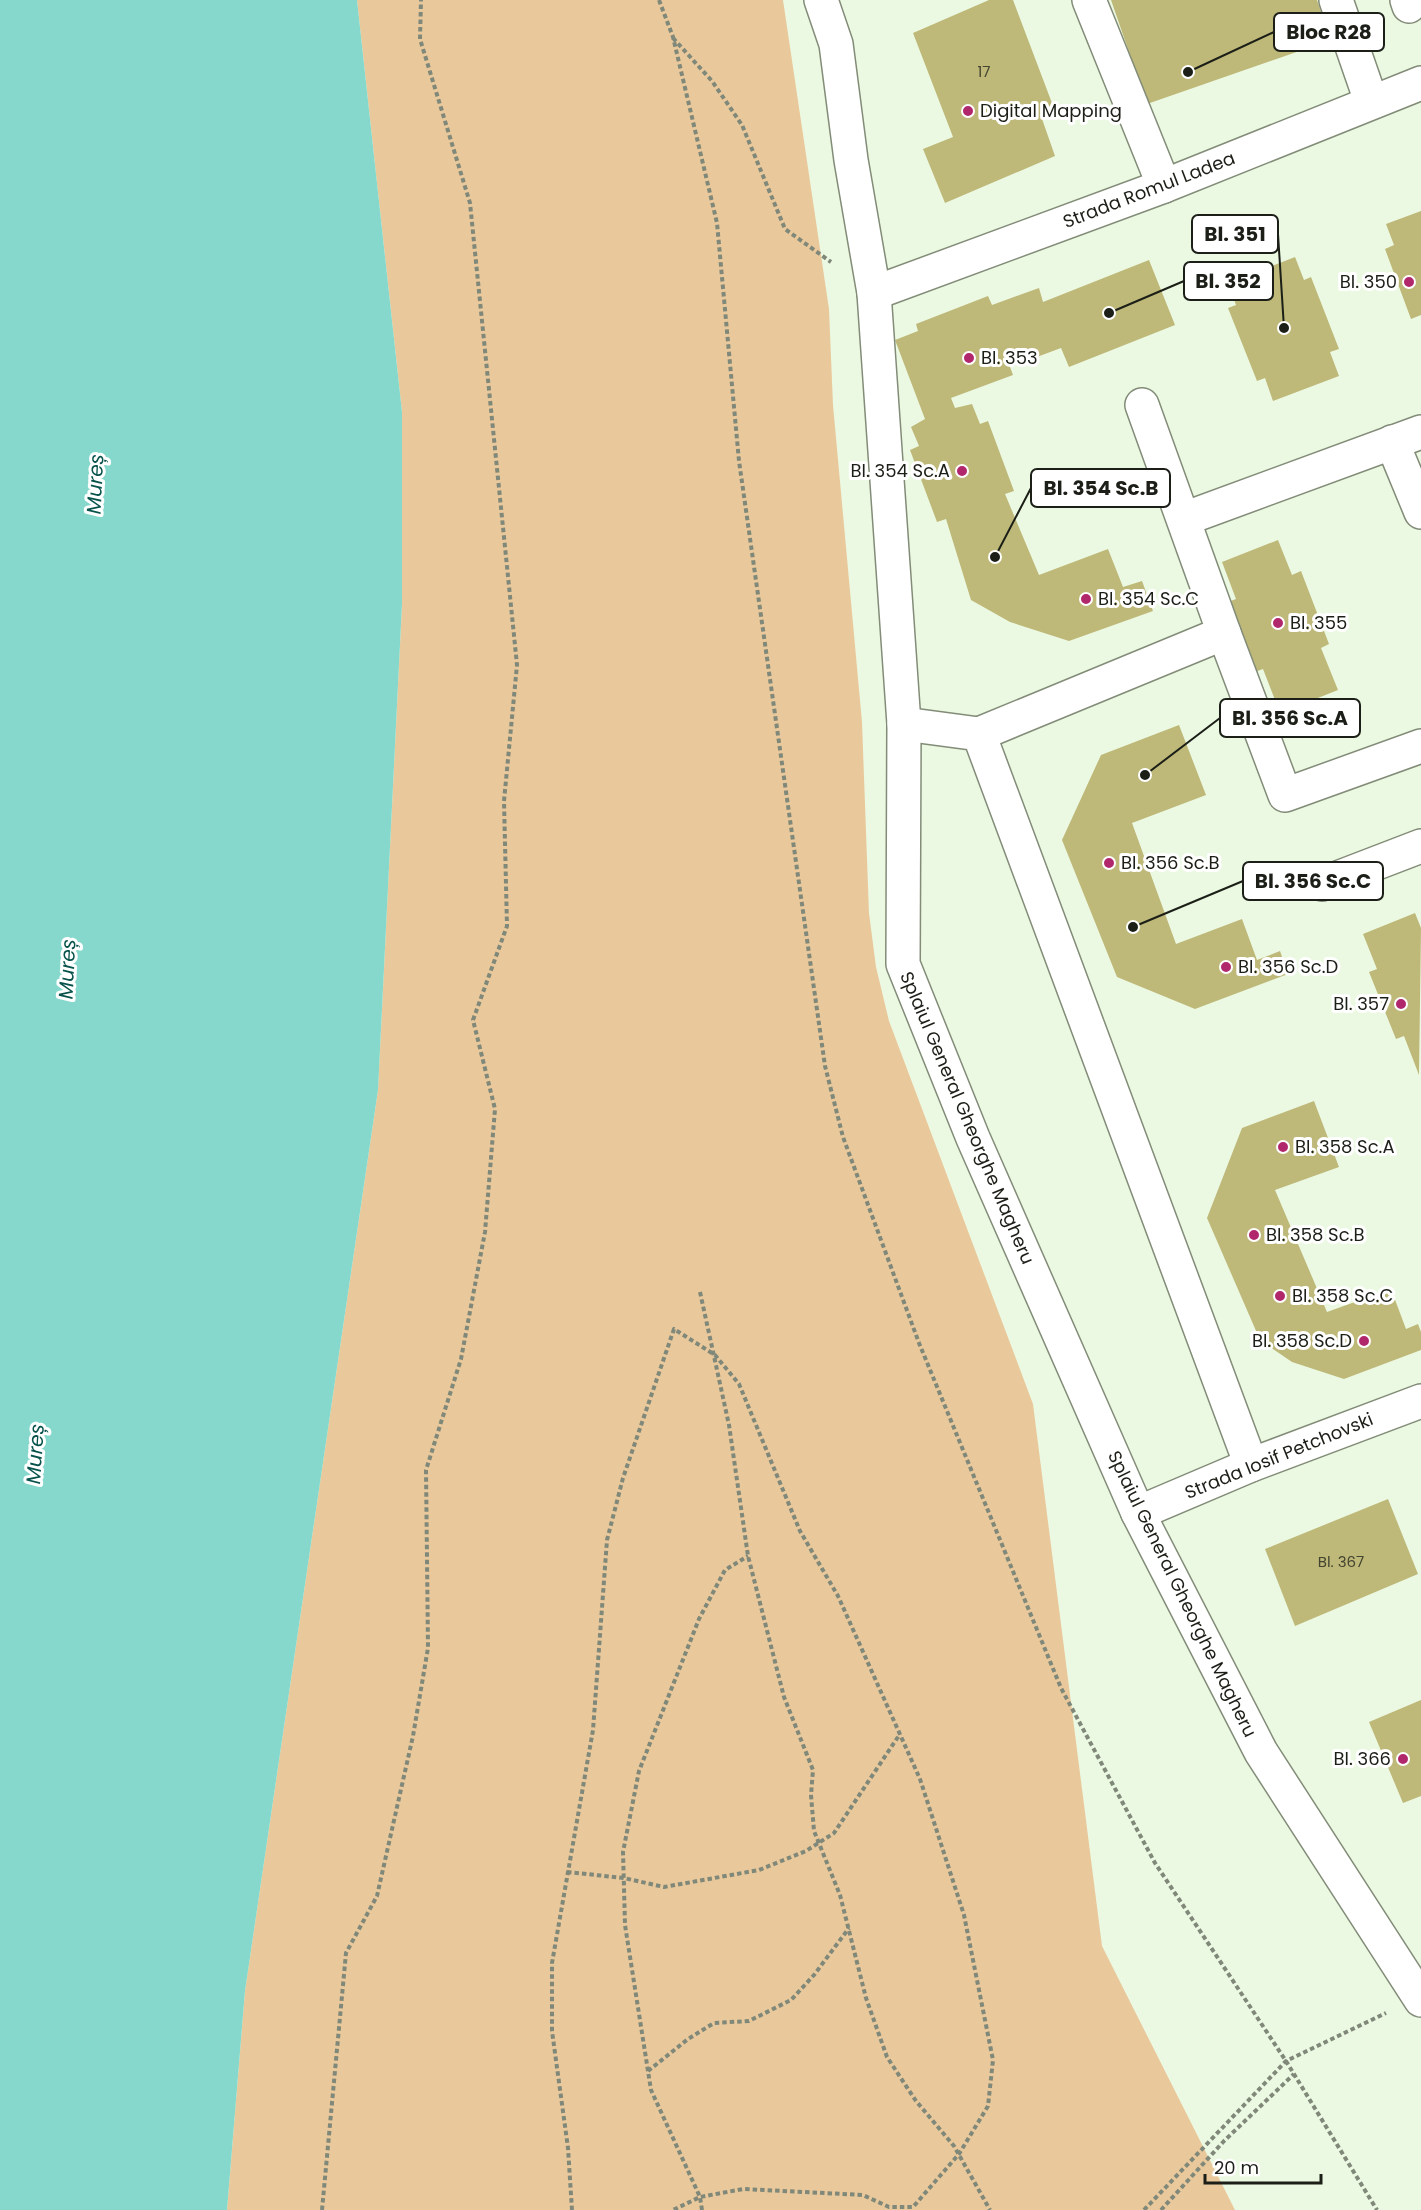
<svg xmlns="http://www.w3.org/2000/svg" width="1421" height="2210" font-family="Poppins,sans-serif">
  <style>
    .green { fill: #e9c99c }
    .water { fill: #86d8cd }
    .building { fill: #beb879 }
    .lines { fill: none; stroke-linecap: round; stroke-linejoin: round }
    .minor-casing { stroke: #828c78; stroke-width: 36 }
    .path { stroke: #808879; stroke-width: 4; stroke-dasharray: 4.5 3; stroke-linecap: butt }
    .minor { stroke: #fff; stroke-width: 33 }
    .poi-dot { fill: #b0286b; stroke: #fff; stroke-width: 2 }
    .labels { text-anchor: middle; stroke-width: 6; stroke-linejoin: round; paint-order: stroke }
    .number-label { font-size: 15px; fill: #444530 }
    .poi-label { font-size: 18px; fill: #1b1f17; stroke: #fff; text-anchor: start }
    .street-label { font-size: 18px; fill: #1b1f17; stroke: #fff }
    .water-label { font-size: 20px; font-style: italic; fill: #07524b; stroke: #fff }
    .leader { fill: none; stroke: #1b1f17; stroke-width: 2 }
    .callout-dot { fill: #1b1f17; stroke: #fff; stroke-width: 2 }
    .callout { fill: #fff; stroke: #1b1f17; stroke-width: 2 }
    .callout-label { font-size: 20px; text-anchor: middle; font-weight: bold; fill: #1b1f17 }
  </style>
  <rect width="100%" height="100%" fill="#ecf9e2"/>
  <!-- green -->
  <polygon class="green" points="357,0 783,0 829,309 833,405 862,722 869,913 876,967 889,1021 1033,1404 1102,1946 1235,2210 227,2210 245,1991 378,1090 402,604 402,412"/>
  <!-- water -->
  <polygon class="water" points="0,0 357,0 402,412 402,604 378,1090 245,1991 227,2210 0,2210"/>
  <!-- building -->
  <g class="building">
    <polygon points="989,0 1013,0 1055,111 1041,116 1055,156 945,203 923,149 953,137 913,33"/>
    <polygon points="1111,0 1317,0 1331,40 1147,104"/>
    <polygon points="1421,211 1421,315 1411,319 1385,249 1394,245 1386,224"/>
    <polygon points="1295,257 1304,280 1311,277 1339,349 1330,352 1339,376 1273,401 1265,378 1257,381 1228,308 1236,305 1228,283"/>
    <polygon points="1149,260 1175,325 1069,367 1061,348 1010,367 1013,375 951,398 955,408 972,404 980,424 988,421 1014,491 1005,494 1039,575 1108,549 1123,587 1142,581 1153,611 1069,641 1010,622 971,600 946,519 937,522 910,450 919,446 911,427 925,419 895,340 918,331 916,324 988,296 992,305 1039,288 1043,302"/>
    <polygon points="1278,540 1292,575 1301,571 1329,644 1321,648 1338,690 1280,713 1263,669 1255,672 1228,602 1236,599 1222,562"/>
    <polygon points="1179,725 1206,795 1132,823 1176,944 1242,919 1257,960 1280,951 1288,974 1195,1009 1117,977 1062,840 1101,755"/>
    <polygon points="1415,913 1421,928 1419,1075 1404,1036 1396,1039 1369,972 1377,969 1363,934"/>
    <polygon points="1314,1101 1339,1167 1275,1190 1327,1312 1391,1289 1406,1329 1418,1324 1421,1332 1421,1350 1344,1379 1292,1362 1260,1340 1207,1218 1242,1128"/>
    <polygon points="1388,1499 1418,1574 1295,1626 1265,1549"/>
    <polygon points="1421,1700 1421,1796 1403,1803 1369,1722"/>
  </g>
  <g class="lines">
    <defs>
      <g id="minor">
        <polyline points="821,0 836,44 851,160 874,293 904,724 903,964 973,1138 1138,1513 1261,1752 1421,2000"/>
        <polyline points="1089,0 1164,186"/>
        <polyline points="1336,0 1371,101"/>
        <polyline points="1407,0 1409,6"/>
        <polyline points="874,293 1164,186 1421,83"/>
        <polyline points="1392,442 1421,512"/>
        <polyline points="1184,519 1421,432"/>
        <polyline points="1224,633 1285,795 1421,746"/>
        <polyline points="904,724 979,734 1251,1465"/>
        <polyline points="979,734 1224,633 1142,405"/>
        <polyline points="1322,884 1421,846"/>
        <polyline points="1138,1513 1251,1465 1421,1401"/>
      </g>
    </defs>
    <!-- minor casing -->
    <use href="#minor" class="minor-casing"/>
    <!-- path -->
    <g class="path">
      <polyline points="659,0 673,37 717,223 739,461 825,1066 843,1137 919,1343 1061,1688 1155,1863 1286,2061 1377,2210"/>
      <polyline points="673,38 712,81 742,125 785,229 831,262"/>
      <polyline points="700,1292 729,1425 748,1556 784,1697 813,1770 811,1795 814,1831 840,1895 866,1998 887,2057 916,2101 954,2146 990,2210"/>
      <polyline points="567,1872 624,1878 664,1887 759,1870 806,1851 834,1833 900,1734"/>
      <polyline points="648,2071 688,2039 714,2023 749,2021 791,2000 814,1975 849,1928"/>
      <polyline points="322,2210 346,1953 377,1896 413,1736 428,1648 426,1470 461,1359 485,1232 495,1109 473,1020 507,926 504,801 517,665 470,203 420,39 421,0"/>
      <polyline points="572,2210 568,2148 552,2031 552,1963 593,1730 607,1540 623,1478 674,1329 715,1355 739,1384 800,1531 838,1596 920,1779 964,1915 993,2060 988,2106 959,2154 913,2207 889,2207 863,2195 743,2189 700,2197 673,2210"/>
      <polyline points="702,2210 700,2197 651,2090 625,1925 623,1852 639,1771 699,1619 725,1570 748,1556"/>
      <polyline points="1144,2210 1286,2061 1386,2013"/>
      <polyline points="1161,2210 1224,2141 1294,2074"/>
    </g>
    <!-- minor -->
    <use href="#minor" class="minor"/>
  </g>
  <!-- markers -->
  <g class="poi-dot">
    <circle cx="968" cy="111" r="6"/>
    <circle cx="1409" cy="282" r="6"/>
    <circle cx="969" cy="358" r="6"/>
    <circle cx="962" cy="471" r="6"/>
    <circle cx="1086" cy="599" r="6"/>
    <circle cx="1278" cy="623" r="6"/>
    <circle cx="1109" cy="863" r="6"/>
    <circle cx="1226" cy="967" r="6"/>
    <circle cx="1401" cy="1004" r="6"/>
    <circle cx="1283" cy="1147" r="6"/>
    <circle cx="1254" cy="1235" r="6"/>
    <circle cx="1280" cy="1296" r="6"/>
    <circle cx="1364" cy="1341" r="6"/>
    <circle cx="1403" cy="1759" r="6"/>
  </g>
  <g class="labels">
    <!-- number labels -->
    <g class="number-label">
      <text x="984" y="77">17</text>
      <text x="1341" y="1567">Bl. 367</text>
    </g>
    <!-- poi labels -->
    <g class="poi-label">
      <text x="980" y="117">Digital Mapping</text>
      <text x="1397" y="288" text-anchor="end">Bl. 350</text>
      <text x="981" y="364">Bl. 353</text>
      <text x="950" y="477" text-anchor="end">Bl. 354 Sc.A</text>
      <text x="1098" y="605">Bl. 354 Sc.C</text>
      <text x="1290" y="629">Bl. 355</text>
      <text x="1121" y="869">Bl. 356 Sc.B</text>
      <text x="1238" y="973">Bl. 356 Sc.D</text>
      <text x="1389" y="1010" text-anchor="end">Bl. 357</text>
      <text x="1295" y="1153">Bl. 358 Sc.A</text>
      <text x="1266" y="1241">Bl. 358 Sc.B</text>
      <text x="1292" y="1302">Bl. 358 Sc.C</text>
      <text x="1352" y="1347" text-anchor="end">Bl. 358 Sc.D</text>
      <text x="1391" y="1765" text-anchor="end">Bl. 366</text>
    </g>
    <!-- street labels -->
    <g class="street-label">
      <text transform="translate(1149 190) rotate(-21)" y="6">Strada Romul Ladea</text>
      <text transform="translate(967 1118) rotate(67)" y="6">Splaiul General Gheorghe Magheru</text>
      <text transform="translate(1279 1456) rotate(-22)" y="6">Strada Iosif Petchovski</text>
      <text transform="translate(1182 1594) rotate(64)" y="6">Splaiul General Gheorghe Magheru</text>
    </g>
    <!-- water labels -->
    <g class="water-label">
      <text transform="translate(95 484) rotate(-87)" y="7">Mureș</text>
      <text transform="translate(67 969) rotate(-87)" y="7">Mureș</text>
      <text transform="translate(35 1454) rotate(-86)" y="7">Mureș</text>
    </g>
  </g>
  <!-- callouts -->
  <path class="leader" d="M1188 72L1274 32M1284 328L1278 234M1109 313L1184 281M995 557L1031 488M1145 775L1220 718M1133 927L1243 881"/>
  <g class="callout-dot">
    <circle cx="1188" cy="72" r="6"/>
    <circle cx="1284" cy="328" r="6"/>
    <circle cx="1109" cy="313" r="6"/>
    <circle cx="995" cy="557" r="6"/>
    <circle cx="1145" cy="775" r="6"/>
    <circle cx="1133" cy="927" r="6"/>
  </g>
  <g class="callout">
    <rect x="1274" y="13" width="110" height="38" rx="6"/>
    <rect x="1192" y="215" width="86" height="38" rx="6"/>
    <rect x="1184" y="262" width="89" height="38" rx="6"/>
    <rect x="1031" y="469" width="139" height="38" rx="6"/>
    <rect x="1220" y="699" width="140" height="38" rx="6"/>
    <rect x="1243" y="862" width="140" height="38" rx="6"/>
  </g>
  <g class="callout-label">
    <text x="1329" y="39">Bloc R28</text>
    <text x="1235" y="241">Bl. 351</text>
    <text x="1228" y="288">Bl. 352</text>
    <text x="1101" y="495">Bl. 354 Sc.B</text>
    <text x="1290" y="725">Bl. 356 Sc.A</text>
    <text x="1313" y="888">Bl. 356 Sc.C</text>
  </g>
  <!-- scale -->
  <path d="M1205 2174v9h116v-9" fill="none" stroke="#1b1f17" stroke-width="3"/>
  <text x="1214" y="2174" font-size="18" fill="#1b1f17" stroke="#ffffff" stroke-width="4.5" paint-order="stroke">20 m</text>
</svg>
